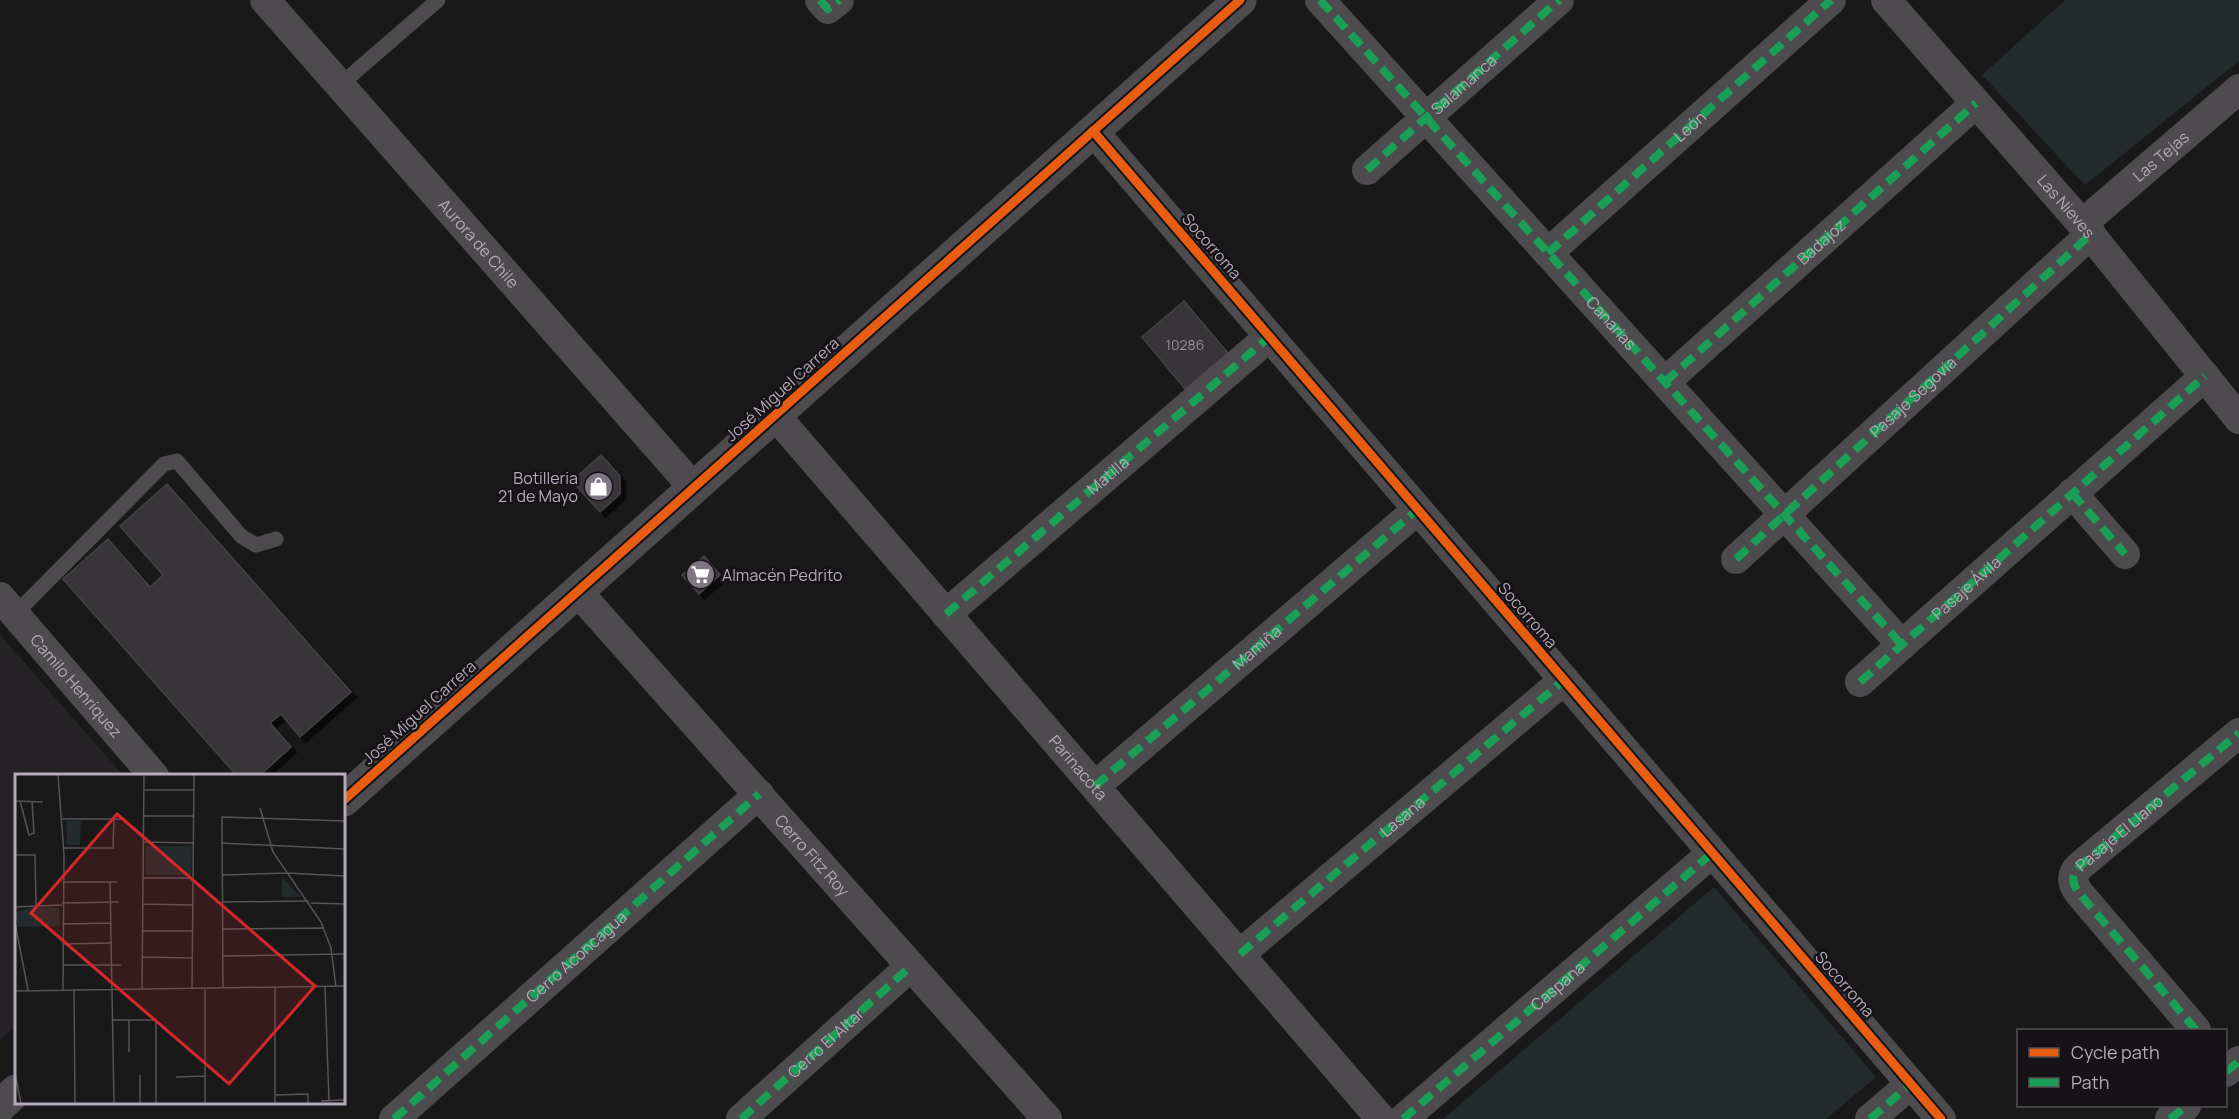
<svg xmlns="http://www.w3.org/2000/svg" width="2239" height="1119" font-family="Manrope,sans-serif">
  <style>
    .built { fill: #252325 }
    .green { fill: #242b2c }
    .building { fill: #383638; stroke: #444145; stroke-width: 1.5; filter: url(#shadow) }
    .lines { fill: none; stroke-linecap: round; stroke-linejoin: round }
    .service { stroke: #4e4b4f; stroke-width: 15 }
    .minor { stroke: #4e4b4f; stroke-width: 30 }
    .tertiary { stroke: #4e4b4f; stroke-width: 33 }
    .quiet { stroke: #1a9f57; stroke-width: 8; stroke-dasharray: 15 8; stroke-linecap: butt }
    .cycleway-casing { stroke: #151315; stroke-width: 13 }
    .cycleway { stroke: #e95d12; stroke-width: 9 }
    .labels { text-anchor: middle; stroke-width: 5; stroke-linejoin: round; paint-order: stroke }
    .number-label { font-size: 14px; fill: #968d99 }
    .street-label { font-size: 16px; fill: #b5aab9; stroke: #151315 }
    .poi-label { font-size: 16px; fill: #b5aab9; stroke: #151315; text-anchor: end }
    .inset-road { fill: none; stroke: #575359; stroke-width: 1.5 }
    .view { fill: #d62828; fill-opacity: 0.15; stroke: #d62828; stroke-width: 3 }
    .inset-edge { fill: none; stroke: #b5aab9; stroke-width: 3 }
  </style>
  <defs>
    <filter id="shadow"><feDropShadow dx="5.5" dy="5.5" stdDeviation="0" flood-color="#0009"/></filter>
  </defs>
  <rect width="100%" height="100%" fill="#191919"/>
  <!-- built -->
  <polygon class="built" points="0,635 123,775 16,776 16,1026 0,1040"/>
  <!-- green -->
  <g class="green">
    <polygon points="2065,0 2239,0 2239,61 2085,185 1982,75"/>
    <polygon points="1714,887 1876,1077 1826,1119 1443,1119"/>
  </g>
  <!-- building -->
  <g class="building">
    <polygon points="1184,301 1228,353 1185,389 1142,337"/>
    <polygon points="601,455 620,476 620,494 600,512 572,481"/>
    <polygon points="167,484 351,692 300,737 281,714 270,723 291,747 259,776 237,776 63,579 108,539 150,587 163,575 120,526"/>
    <polygon points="704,556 720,575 699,594 682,575"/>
  </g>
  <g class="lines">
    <!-- service -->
    <g class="service">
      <polyline points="340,85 438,0"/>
      <polyline points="15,614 164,464 177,461 241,536 256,545 276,539"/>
    </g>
    <!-- minor -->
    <g class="minor">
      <path id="s1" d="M265 0 693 487"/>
      <polyline points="820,0 828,9 839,0"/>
      <path id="s2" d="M1320 0 1902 645"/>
      <path id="s3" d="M1886 0 2082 224 2239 419"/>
      <polyline points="1093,131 1941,1119"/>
      <polyline points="1367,170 1559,0"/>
      <path id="s4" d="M2082 224 2239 89"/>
      <path id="s5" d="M1548 253 1831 0"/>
      <path id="s6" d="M1665 382 1976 103"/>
      <path id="s7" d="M775 415 1381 1119"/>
      <polyline points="2072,493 2125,554"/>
      <polyline points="1736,559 2091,234"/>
      <path id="s8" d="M577 591 1047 1119"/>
      <path id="s9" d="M0 597 154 776"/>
      <polyline points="946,614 1269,337"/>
      <polyline points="1860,682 2205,376"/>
      <polyline points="1095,786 1417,510"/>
      <path id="s10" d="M1240 954 1564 680"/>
      <path d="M2196 1030 2079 893C2071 882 2071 874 2081 865L2239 733"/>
      <polyline points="2226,1072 2239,1061"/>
      <path id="s11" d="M394 1119 759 794"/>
      <polyline points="741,1119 911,966"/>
      <path id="s12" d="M1403 1119 1712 853"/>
      <polyline points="1870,1119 1911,1084"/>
      <polyline points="2170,1119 2186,1106"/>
    </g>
    <!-- tertiary -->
    <g class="tertiary">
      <polyline points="344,800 1240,0"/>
      <polyline points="0,1106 16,1091"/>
    </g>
    <!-- quiet -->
    <g class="quiet">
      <polyline points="820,0 828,9 839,0"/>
      <polyline points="1320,0 1902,645"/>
      <path id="s13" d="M1367 170 1559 0"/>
      <polyline points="1548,253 1831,0"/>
      <polyline points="1665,382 1976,103"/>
      <polyline points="2072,493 2125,554"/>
      <path id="s14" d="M1736 559 2091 234"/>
      <path id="s15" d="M946 614 1269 337"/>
      <path id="s16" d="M1860 682 2205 376"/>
      <path id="s17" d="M1095 786 1417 510"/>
      <polyline points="1240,954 1564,680"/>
      <path id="s18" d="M2196 1030 2079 893C2071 882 2071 874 2081 865L2239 733"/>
      <polyline points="2226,1072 2239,1061"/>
      <polyline points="394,1119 759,794"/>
      <path id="s19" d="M741 1119 911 966"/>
      <polyline points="1403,1119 1712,853"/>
      <polyline points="1870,1119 1911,1084"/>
      <polyline points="2170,1119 2186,1106"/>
    </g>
    <defs>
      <g id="cycleway">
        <polyline points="1093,131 1941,1119"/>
        <polyline points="344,800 1240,0"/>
      </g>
    </defs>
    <!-- cycleway casing -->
    <use href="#cycleway" class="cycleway-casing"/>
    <!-- cycleway -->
    <use href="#cycleway" class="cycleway"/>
  </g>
  <!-- icons -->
  <defs>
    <symbol id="shop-disc" viewBox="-11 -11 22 22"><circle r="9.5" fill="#7e7781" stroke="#151315"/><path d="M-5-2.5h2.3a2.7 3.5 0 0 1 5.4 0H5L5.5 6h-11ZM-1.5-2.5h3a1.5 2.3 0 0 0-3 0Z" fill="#fff"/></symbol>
    <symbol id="supermarket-disc" viewBox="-11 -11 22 22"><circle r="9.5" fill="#7e7781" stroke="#151315"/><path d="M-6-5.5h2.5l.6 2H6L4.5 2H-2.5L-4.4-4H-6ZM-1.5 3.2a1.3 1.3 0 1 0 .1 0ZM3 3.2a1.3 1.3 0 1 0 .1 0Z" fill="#fff"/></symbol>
  </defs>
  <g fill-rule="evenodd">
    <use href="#shop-disc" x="582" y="470" width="33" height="33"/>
    <use href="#supermarket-disc" x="684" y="558" width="33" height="33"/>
  </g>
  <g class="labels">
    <!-- number labels -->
    <g class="number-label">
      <text x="1185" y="350">10286</text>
    </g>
    <!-- street labels -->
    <g class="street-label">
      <text dy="6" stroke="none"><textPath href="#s13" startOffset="129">Salamanca</textPath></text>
      <text dy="6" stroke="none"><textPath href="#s5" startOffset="190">León</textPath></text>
      <text dy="6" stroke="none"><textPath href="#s4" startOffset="104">Las Tejas</textPath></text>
      <text dy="6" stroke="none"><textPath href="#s3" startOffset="274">Las Nieves</textPath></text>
      <text dy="6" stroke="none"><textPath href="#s6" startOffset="210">Badajoz</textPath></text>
      <text dy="6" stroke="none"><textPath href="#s1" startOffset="324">Aurora de Chile</textPath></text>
      <text transform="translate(1212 246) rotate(49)" y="6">Socorroma</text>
      <text dy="6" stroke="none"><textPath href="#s2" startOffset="435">Canarias</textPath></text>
      <text transform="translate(782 389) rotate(-42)" y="6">José Miguel Carrera</text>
      <text dy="6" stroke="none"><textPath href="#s14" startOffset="240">Pasaje Segovia</textPath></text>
      <text dy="6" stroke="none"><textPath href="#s15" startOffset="213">Matilla</textPath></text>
      <text dy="6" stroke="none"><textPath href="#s16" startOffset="142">Pasaje Ávila</textPath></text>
      <text transform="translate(1528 615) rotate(49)" y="6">Socorroma</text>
      <text dy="6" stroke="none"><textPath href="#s17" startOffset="213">Mamiña</textPath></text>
      <text dy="6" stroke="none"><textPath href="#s9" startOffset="117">Camilo Henríquez</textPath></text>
      <text transform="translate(419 712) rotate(-42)" y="6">José Miguel Carrera</text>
      <text dy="6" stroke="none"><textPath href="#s7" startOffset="465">Parinacota</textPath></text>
      <text dy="6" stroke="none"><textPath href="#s10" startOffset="213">Lasana</textPath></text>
      <text dy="6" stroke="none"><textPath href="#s18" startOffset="262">Pasaje El Llano</textPath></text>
      <text dy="6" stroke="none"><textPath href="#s8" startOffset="354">Cerro Fitz Roy</textPath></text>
      <text dy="6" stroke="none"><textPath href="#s11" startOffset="244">Cerro Aconcagua</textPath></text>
      <text transform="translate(1845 984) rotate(49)" y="6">Socorroma</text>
      <text dy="6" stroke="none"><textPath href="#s12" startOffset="204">Caspana</textPath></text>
      <text dy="6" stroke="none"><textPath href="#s19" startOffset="114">Cerro El Altar</textPath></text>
    </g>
    <!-- poi labels -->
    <g class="poi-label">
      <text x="578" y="484">Botilleria<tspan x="578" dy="18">21 de Mayo</tspan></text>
      <text x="722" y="581" text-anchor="start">Almacén Pedrito</text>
    </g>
  </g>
  <!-- overview -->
  <g transform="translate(15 774)">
    <rect width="330" height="330" fill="#191919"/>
    <path d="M51 47H66L65 71H52ZM131 72H177L176 101H131ZM267 103 286 123H267ZM21 133 44 134 45 152 3 153 0 138Z" fill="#242b2c"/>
    <path class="inset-road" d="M43 1 49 81 48 216M129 16H178M0 27 28 28M5 27 14 61 19 59 17 27M245 34 258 78 306 148 316 174 321 213M129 42H178M47 45H110M128 68 178 69M206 69 330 75M48 74H98L99 45M0 81H20L21 131M208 101 272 99 330 102M128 104H178M48 108H102M95 108 99 329M207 128 294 127M47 129 104 128M296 129 330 130M128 130 178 131M0 133 47 131M0 149 13 216M47 150 96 149M208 155 309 154M128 157H177M47 170 97 169M208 182 330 180M128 183 177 184M48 191H106M260 213V329M310 213 314 327M177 214 179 1M190 214V329M208 214 207 43 330 47M127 215 129 1M59 216 60 329M0 217 330 212M98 246H141V329M114 278V246M0 300 6 329M161 303 190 302M260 321 293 320V329M306 327 330 326M125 329V301"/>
    <path class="view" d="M102 40 300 212 214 310 16 139Z"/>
    <rect width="330" height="330" class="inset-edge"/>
  </g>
  <!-- legend -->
  <rect x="2017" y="1029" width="210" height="78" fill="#151315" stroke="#554f57" stroke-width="1.5"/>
  <rect x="2029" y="1048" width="30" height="9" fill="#e95d12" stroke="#554f57" stroke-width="1.5"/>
  <text x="2071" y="1059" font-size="18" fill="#b5aab9">Cycle path</text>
  <rect x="2029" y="1078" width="30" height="9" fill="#1a9f57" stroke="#554f57" stroke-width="1.5"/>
  <text x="2071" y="1089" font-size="18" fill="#b5aab9">Path</text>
</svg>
